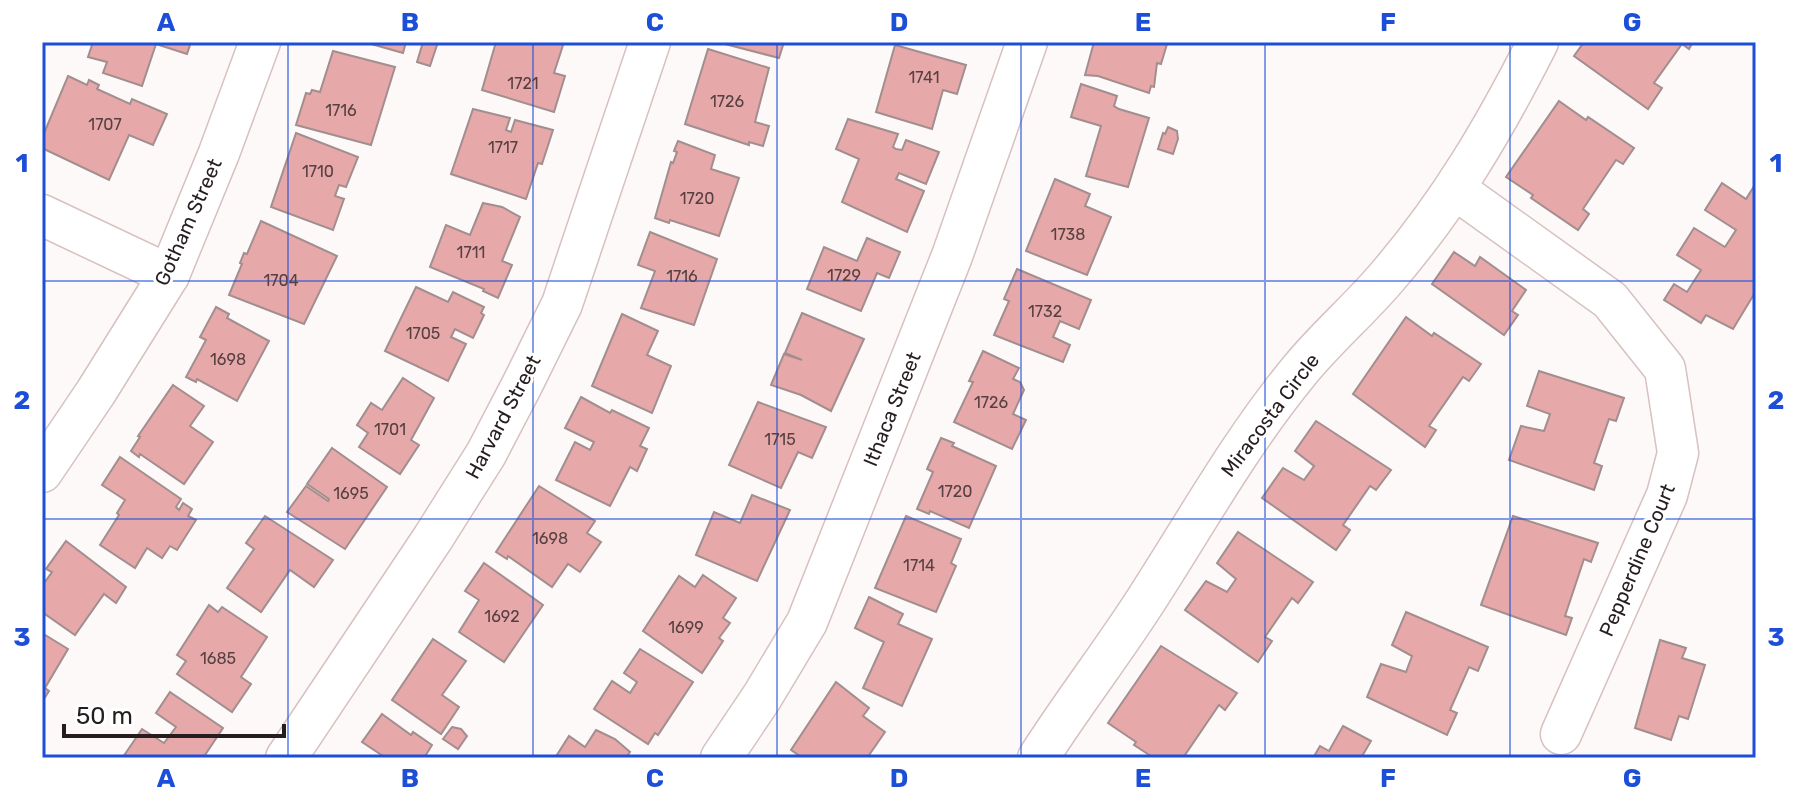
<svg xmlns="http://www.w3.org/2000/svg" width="1798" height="800" font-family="Rubik,sans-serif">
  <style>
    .building { fill: #e6a8a9; stroke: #a28e8e; stroke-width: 2 }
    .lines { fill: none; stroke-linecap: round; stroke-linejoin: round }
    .minor-casing { stroke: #d7c1c1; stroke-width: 43 }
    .minor { stroke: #fff; stroke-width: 40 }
    .grid { fill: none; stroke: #1d4ed8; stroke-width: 2; stroke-opacity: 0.55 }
    .labels { text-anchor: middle; stroke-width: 6; stroke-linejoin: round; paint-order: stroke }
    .number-label { font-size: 16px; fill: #564041 }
    .street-label { font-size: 20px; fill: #261e1e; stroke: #fff }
    .neatline { fill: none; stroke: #1d4ed8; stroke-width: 3 }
    .grid-label { font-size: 26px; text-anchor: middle; font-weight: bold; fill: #1d4ed8 }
  </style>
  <rect width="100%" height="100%" fill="#fef9f9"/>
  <!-- building -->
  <g class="building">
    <polygon points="93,42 191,42 187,54 156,44 142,86 103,73 107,62 88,57"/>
    <polygon points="364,42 406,42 403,53"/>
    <polygon points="423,42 438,42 430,66 417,62"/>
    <polygon points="496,42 564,42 554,73 565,76 554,112 482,90"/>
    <polygon points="726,42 784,42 779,58 725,44"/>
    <polygon points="1094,42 1167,44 1161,64 1157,63 1154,87 1151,86 1149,93 1098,76 1085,75"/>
    <polygon points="1584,42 1693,42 1689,49 1682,44 1654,83 1662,88 1648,109 1574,56"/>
    <polygon points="895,45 966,65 957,94 943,90 932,129 876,112"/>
    <polygon points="708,49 769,68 755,122 769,126 763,146 749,142 749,145 685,124"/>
    <polygon points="333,51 395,67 371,145 296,125 306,93 310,94 312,90 320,92"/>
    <polygon points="68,76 87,85 89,80 99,85 97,89 130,104 132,99 167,114 153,145 129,135 109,180 42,148 42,138"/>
    <polygon points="1081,84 1117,96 1114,106 1119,109 1149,118 1128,187 1086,176 1101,126 1071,117"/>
    <polygon points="1559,101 1586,120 1588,117 1634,148 1623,164 1616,160 1583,209 1589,214 1578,230 1531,198 1533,195 1506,177"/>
    <polygon points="473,109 510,118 506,130 511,132 515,120 553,130 542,164 538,163 526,199 451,174"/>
    <polygon points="848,119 898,134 893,147 896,149 902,150 906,140 939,152 926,184 899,173 896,179 924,191 907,232 842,202 859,159 836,149"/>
    <polygon points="1168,127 1177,131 1178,139 1173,154 1158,149 1163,133 1165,134"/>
    <polygon points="296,133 358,157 346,187 339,185 335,196 344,199 333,230 271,207"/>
    <polygon points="678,141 715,155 711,169 739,178 719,236 670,220 669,223 655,218 671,162 673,163 677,152 674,151"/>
    <polygon points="1055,179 1090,194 1085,206 1111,217 1087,275 1026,251"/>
    <polygon points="1722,183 1746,199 1756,183 1756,291 1733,329 1706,315 1701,323 1664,300 1674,284 1687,292 1701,270 1677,255 1694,228 1725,247 1736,230 1705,210"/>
    <polygon points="483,203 502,207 520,217 502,261 512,265 498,298 483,291 484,289 430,267 446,225 470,235"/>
    <polygon points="261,221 337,256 304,324 229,295 242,264 240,263 244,253 247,254"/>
    <polygon points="650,232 717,259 694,325 641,308 655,271 638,265"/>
    <polygon points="867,238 900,252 889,278 877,273 861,311 807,289 824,247 857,261"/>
    <polygon points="1454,252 1475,266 1480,257 1526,290 1512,311 1518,315 1504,335 1432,284"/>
    <polygon points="1017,269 1091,300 1079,329 1060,321 1053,337 1070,345 1063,362 994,335 1009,301 1004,299"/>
    <polygon points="416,287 448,302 453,292 484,307 481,313 484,315 473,338 455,329 451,337 466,344 448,381 385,351"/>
    <polygon points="216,307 229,314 227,318 269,341 237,401 197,379 196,382 186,377 206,340 200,337"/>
    <polygon points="802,313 864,339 831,411 801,395 771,385 784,354 802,360 785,353"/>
    <polygon points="622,314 658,331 647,355 671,366 652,413 592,386"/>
    <polygon points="1406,317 1432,336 1434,333 1481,364 1469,381 1463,377 1429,426 1436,430 1425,447 1353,394"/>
    <polygon points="983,351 1019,368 1013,379 1020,382 1024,390 1013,414 1026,420 1012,449 954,422 973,382 969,381"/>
    <polygon points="1539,371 1624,398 1616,421 1609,419 1594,463 1602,466 1594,490 1509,460 1521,426 1544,431 1550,414 1527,406"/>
    <polygon points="403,378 434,398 411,440 419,445 400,474 359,447 368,433 357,425 371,403 382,410"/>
    <polygon points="173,385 204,406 190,426 213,442 184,484 140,454 139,457 131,451 140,437 138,436"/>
    <polygon points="581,397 610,413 612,410 649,428 640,446 647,449 637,471 630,467 610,506 556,480 575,442 590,450 594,442 565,428"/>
    <polygon points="758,402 826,427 812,458 798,452 781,488 729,465"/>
    <polygon points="1316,421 1391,470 1376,490 1370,486 1343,525 1350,530 1336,550 1262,498 1283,468 1304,480 1314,466 1295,451"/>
    <polygon points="941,438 954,443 952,446 996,466 969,528 930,511 929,514 917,509 933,472 927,469"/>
    <polygon points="332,448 387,487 345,549 287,512 306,486 328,501 329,499 307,484"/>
    <polygon points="120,457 181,499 176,507 179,510 183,503 192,509 188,516 196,520 177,550 170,546 162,558 147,548 135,568 100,545 119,515 117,513 125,500 102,485"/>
    <polygon points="539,486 595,521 587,533 601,542 580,572 568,564 552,587 508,556 507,559 496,552"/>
    <polygon points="752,495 790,510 757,581 696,555 714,512 740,523"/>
    <polygon points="265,516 333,560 314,587 290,570 261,612 227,588 254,549 246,543"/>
    <polygon points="906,516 961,539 951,563 956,566 936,612 875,588"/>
    <polygon points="1513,516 1598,543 1591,562 1584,559 1565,616 1572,618 1566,635 1481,605"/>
    <polygon points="1238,532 1313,582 1298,603 1292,598 1265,637 1272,641 1258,662 1185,610 1206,581 1227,592 1236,579 1217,563"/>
    <polygon points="66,541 126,587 116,603 104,594 75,635 42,612 42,586 52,572 46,569"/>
    <polygon points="484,563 543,605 504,662 459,632 479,600 465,591"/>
    <polygon points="703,575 736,598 723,618 730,623 719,638 723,641 702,673 643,631 679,576 695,587"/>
    <polygon points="869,597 903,614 898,624 932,639 902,706 863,688 884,642 855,628"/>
    <polygon points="209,605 218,612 222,607 267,637 241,677 251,684 232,712 177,674 186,661 177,655"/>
    <polygon points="1406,612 1488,647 1478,671 1469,667 1450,710 1457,713 1447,735 1367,697 1381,664 1406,672 1412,656 1392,645"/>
    <polygon points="42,633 68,649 45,688 49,691 42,702"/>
    <polygon points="433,639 466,661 442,695 459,707 441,734 392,700"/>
    <polygon points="1660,640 1686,648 1682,658 1705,665 1688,719 1679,716 1671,740 1635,728"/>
    <polygon points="1161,646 1237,693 1225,710 1219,705 1185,755 1190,758 1154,758 1134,745 1136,742 1108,723"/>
    <polygon points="640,649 693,682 658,735 655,733 648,744 594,709 612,681 630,693 637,682 624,673"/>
    <polygon points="836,682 869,708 863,716 885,732 867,758 803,758 791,750"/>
    <polygon points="170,692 223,728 203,758 123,757 142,729 164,743 176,727 156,713"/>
    <polygon points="382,714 411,735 413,732 432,745 424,758 386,758 362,742"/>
    <polygon points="1343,726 1371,741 1361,758 1313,758 1320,746 1329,751"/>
    <polygon points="452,727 461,729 467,736 458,749 443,739"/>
    <polygon points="596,730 615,739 630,752 626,758 555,758 569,736 585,747"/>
  </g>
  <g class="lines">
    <defs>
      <g id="minor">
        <polyline points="1455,189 1610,300 1665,369 1678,453 1667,495 1561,734"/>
        <polyline points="42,215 169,275"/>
        <polyline points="42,472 96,392 169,275 219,153 260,42"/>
        <polyline points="286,758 433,538 486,454 523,383 562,304 650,42"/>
        <polyline points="721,758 762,697 807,622 952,256 1027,42"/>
        <path d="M1038 758C1073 703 1113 652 1148 597 1197 521 1242 440 1300 370 1327 337 1360 309 1387 277 1450 204 1495 127 1538 42"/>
      </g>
    </defs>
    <!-- minor casing -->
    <use href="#minor" class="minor-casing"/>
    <!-- minor -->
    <use href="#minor" class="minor"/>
  </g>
  <!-- grid -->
  <path class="grid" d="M288 42V758M533 42V758M777 42V758M1021 42V758M1265 42V758M1510 42V758M42 281H1756M42 519H1756"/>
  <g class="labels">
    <!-- number labels -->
    <g class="number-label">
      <text x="924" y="83">1741</text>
      <text x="523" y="89">1721</text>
      <text x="727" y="107">1726</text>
      <text x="341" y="116">1716</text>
      <text x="105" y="130">1707</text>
      <text x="503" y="153">1717</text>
      <text x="318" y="177">1710</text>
      <text x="697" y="204">1720</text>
      <text x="1068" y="240">1738</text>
      <text x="471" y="258">1711</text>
      <text x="844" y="281">1729</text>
      <text x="682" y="282">1716</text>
      <text x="281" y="286">1704</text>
      <text x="1045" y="317">1732</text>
      <text x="423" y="339">1705</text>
      <text x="228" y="365">1698</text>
      <text x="991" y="408">1726</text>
      <text x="390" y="435">1701</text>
      <text x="780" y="445">1715</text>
      <text x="955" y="497">1720</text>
      <text x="351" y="499">1695</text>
      <text x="550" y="544">1698</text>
      <text x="919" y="571">1714</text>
      <text x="502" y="622">1692</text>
      <text x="686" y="633">1699</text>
      <text x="218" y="664">1685</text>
    </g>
    <!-- street labels -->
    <g class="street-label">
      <text transform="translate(188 222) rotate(-66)" y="7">Gotham Street</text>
      <text transform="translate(892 409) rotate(-68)" y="7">Ithaca Street</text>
      <text transform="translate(1270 415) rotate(-53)" y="7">Miracosta Circle</text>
      <text transform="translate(503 417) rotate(-62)" y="7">Harvard Street</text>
      <text transform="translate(1637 560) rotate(-67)" y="7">Pepperdine Court</text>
    </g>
  </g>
  <!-- border -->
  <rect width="1798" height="800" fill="none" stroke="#ffffff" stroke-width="88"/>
  <!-- scale -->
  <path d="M64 724v12h220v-12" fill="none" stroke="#261e1e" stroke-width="4"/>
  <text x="76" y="724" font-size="24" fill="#261e1e" stroke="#ffffff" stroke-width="6" paint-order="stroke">50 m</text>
  <rect x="44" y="44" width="1710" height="712" class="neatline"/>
  <g class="grid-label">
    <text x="166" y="31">A</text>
    <text x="410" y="31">B</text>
    <text x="655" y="31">C</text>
    <text x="899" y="31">D</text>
    <text x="1143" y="31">E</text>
    <text x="1388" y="31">F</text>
    <text x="1632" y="31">G</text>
    <text x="22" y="172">1</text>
    <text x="1776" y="172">1</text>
    <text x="22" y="409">2</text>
    <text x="1776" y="409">2</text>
    <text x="22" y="646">3</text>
    <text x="1776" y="646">3</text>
    <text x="166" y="787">A</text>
    <text x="410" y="787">B</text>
    <text x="655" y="787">C</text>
    <text x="899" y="787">D</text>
    <text x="1143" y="787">E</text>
    <text x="1388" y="787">F</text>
    <text x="1632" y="787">G</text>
  </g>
</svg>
